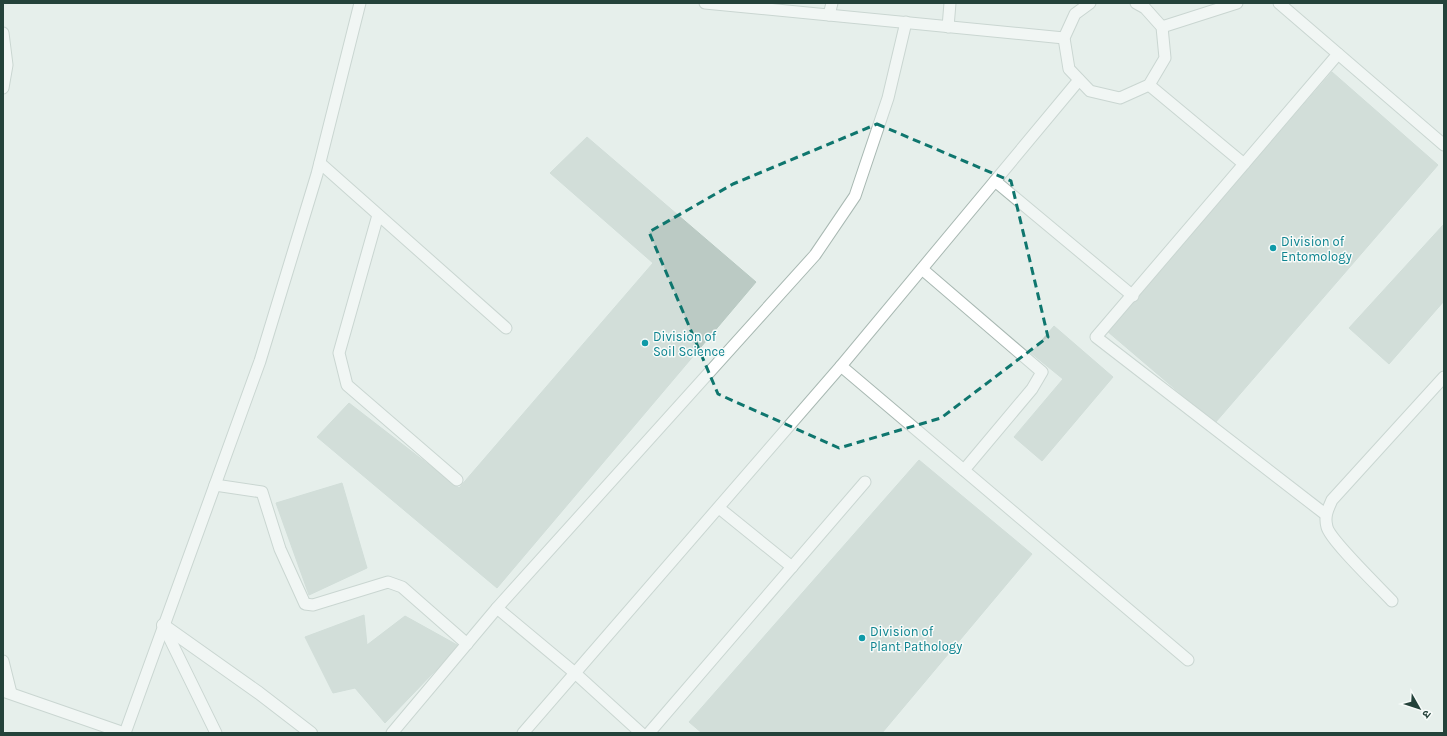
<svg xmlns="http://www.w3.org/2000/svg" width="1447" height="736" font-family="Karla,'Noto Sans Devanagari',sans-serif">
  <style>
    .building { fill: #bbcac4; stroke: #b8c9c2 }
    .lines { fill: none; stroke-linecap: round; stroke-linejoin: round }
    .service-casing { stroke: #a8b8b2; stroke-width: 13 }
    .minor-casing { stroke: #a8b8b2; stroke-width: 14 }
    .service { stroke: #fff; stroke-width: 11 }
    .minor { stroke: #fff; stroke-width: 12 }
    .marked { fill: none; stroke: #0f766e; stroke-width: 3; stroke-dasharray: 8 5; stroke-linejoin: round }
    .culture-dot { fill: #0f9aa8; stroke: #f7fbf9; stroke-width: 1.5 }
    .labels { text-anchor: middle; stroke-width: 3; stroke-linejoin: round; paint-order: stroke }
    .culture-label { font-size: 13px; fill: #0d838f; stroke: #f7fbf9; text-anchor: start }
  </style>
  <rect width="100%" height="100%" fill="#e6efeb"/>
  <!-- building -->
  <g class="building">
    <polygon points="1332,72 1438,165 1215,423 1107,331"/>
    <polygon points="587,137 756,282 497,588 317,437 349,403 459,488 653,263 550,173"/>
    <polygon points="1444,224 1444,301 1389,364 1349,328"/>
    <polygon points="1054,326 1113,377 1042,461 1014,437 1063,379 1031,353"/>
    <polygon points="919,460 1032,554 882,733 702,733 689,722"/>
    <polygon points="342,483 367,568 309,595 276,503"/>
    <polygon points="364,615 367,645 405,616 459,646 385,723 355,688 333,693 305,637"/>
  </g>
  <g class="lines">
    <defs>
      <g id="service">
        <polyline points="705,3 1064,38"/>
        <polyline points="1090,3 1075,14 1064,38 1069,69 1090,91 1120,98 1149,85 1165,58 1162,27 1145,8 1136,3"/>
        <polyline points="1279,3 1444,145"/>
        <polyline points="829,15 832,3"/>
        <polyline points="948,27 950,3"/>
        <polyline points="1162,27 1237,3"/>
        <polyline points="3,33 7,65 3,88"/>
        <polyline points="1149,85 1244,164"/>
        <polyline points="320,163 506,328"/>
        <polyline points="995,181 1133,296"/>
        <polyline points="378,215 339,353 347,385 457,480"/>
        <polyline points="922,269 1042,372 1032,389 964,470"/>
        <polyline points="841,366 1188,660"/>
        <polyline points="215,485 262,492 280,549 305,604 313,605 388,582 402,587 467,644"/>
        <polyline points="719,508 792,567"/>
        <polyline points="1325,514 1096,337 1338,54"/>
        <path d="M1392 601C1380 588 1330 540 1327 527 1324 516 1328 509 1332 500L1444 377"/>
        <polyline points="497,608 575,673 641,733"/>
        <polyline points="163,625 216,733"/>
        <polyline points="3,661 11,693"/>
        <polyline points="3,691 124,733"/>
        <polyline points="125,733 260,361 317,174 360,3"/>
        <polyline points="392,733 497,608 815,255 855,196 888,98 906,22"/>
        <polyline points="523,733 841,366 1079,80"/>
        <polyline points="649,733 865,482"/>
      </g>
      <polyline id="minor" points="163,625 259,693 311,733"/>
    </defs>
    <!-- service casing -->
    <use href="#service" class="service-casing"/>
    <!-- minor casing -->
    <use href="#minor" class="minor-casing"/>
    <!-- service -->
    <use href="#service" class="service"/>
    <!-- minor -->
    <use href="#minor" class="minor"/>
  </g>
  <!-- marked area -->
  <path d="M0 0H1447V736H0ZM877 124 1011 181 1048 337 941 418 839 448 718 394 649 232 733 184Z" fill="#e6efeb" fill-opacity=".55" fill-rule="evenodd"/>
  <path class="marked" d="M877 124 1011 181 1048 337 941 418 839 448 718 394 649 232 733 184Z"/>
  <!-- markers -->
  <g class="culture-dot">
    <circle cx="1273" cy="248" r="4"/>
    <circle cx="645" cy="343" r="4"/>
    <circle cx="862" cy="638" r="4"/>
  </g>
  <g class="labels">
    <!-- culture labels -->
    <g class="culture-label">
      <text x="1281" y="246">Division of<tspan x="1281" dy="15">Entomology</tspan></text>
      <text x="653" y="341">Division of<tspan x="653" dy="15">Soil Science</tspan></text>
      <text x="870" y="636">Division of<tspan x="870" dy="15">Plant Pathology</tspan></text>
    </g>
  </g>
  <!-- border -->
  <rect width="1447" height="736" fill="none" stroke="#24423a" stroke-width="8"/>
  <!-- north arrow -->
  <g transform="translate(1419 708) rotate(129)" stroke="#f7fbf9" stroke-width="3" paint-order="stroke">
  <path d="M0-3L7 15L0 10L-7 15Z" fill="#24423a"/>
  <text y="-6" font-size="11" font-weight="bold" text-anchor="middle" fill="#24423a">उ</text>
  </g>
</svg>
